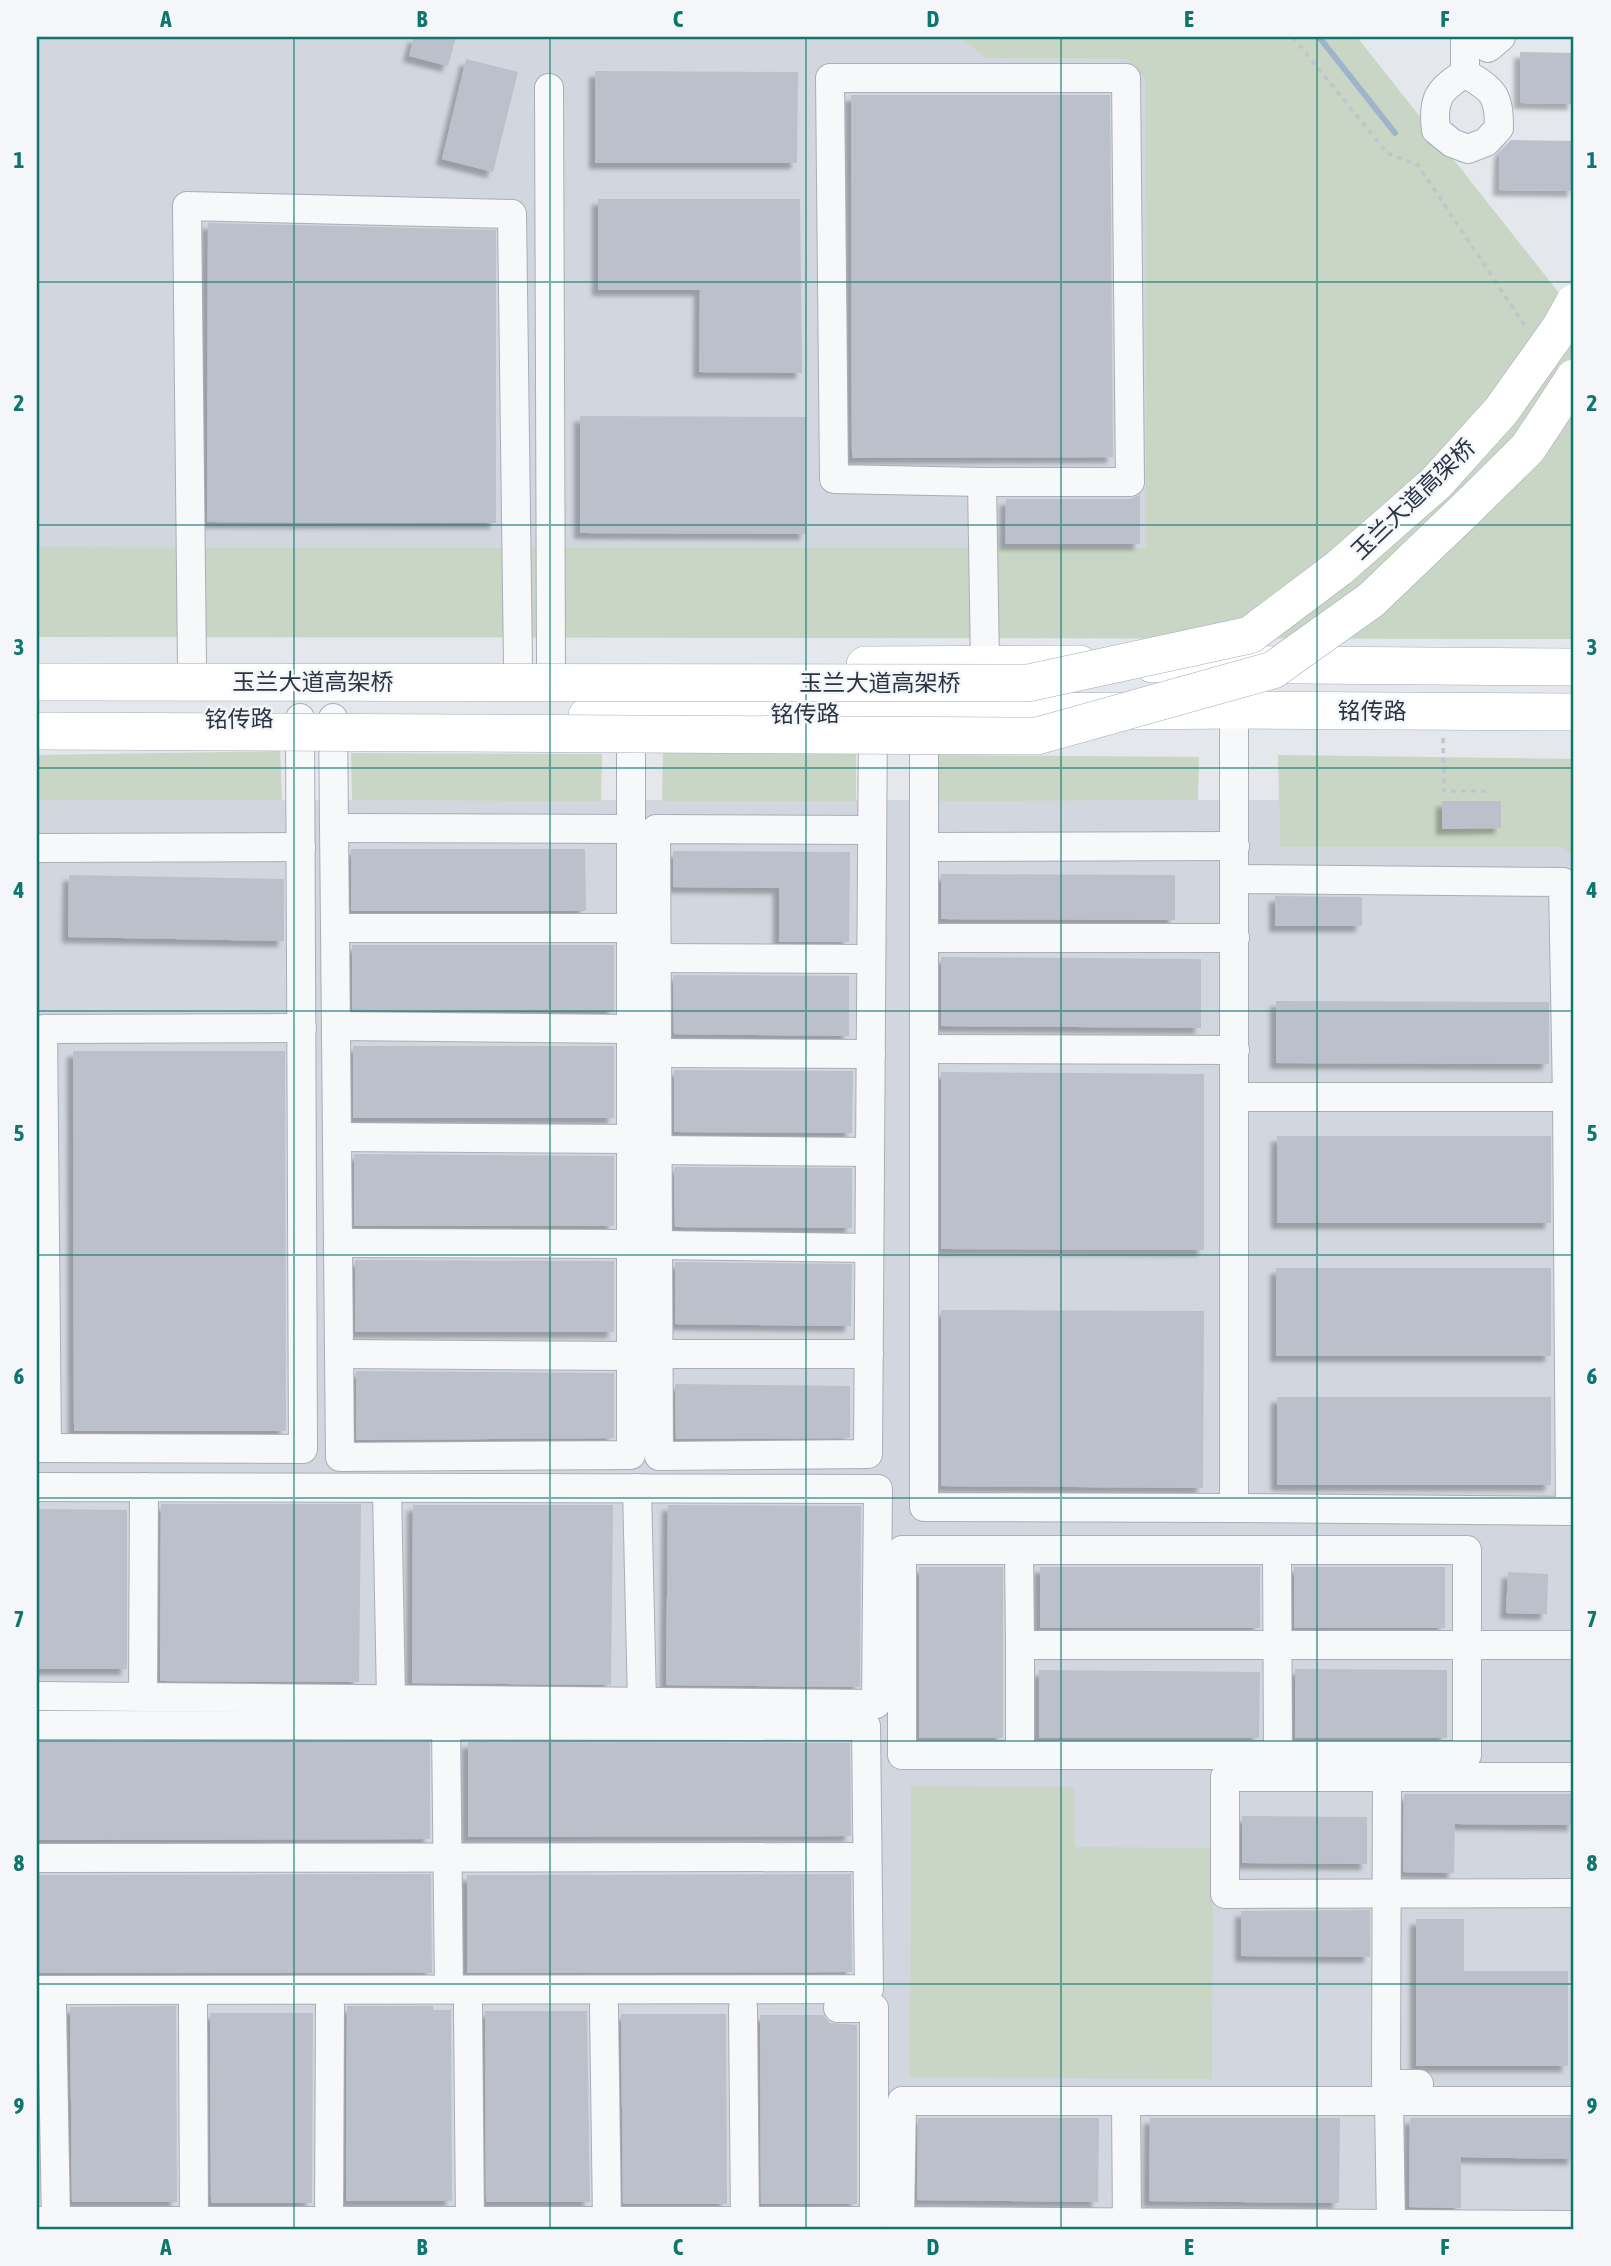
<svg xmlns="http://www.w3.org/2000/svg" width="1611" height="2266" font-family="'Asap Condensed','Noto Sans SC',sans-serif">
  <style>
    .built { fill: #d2d6de }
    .green { fill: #c9d6c5 }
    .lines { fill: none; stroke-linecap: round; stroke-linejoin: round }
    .stream { stroke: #9fb4cc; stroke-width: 6 }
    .building { fill: #bbc0ca; filter: url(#shadow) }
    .minor-casing { stroke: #a9aeb7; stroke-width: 30 }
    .major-casing { stroke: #a3abb8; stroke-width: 38 }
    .path { stroke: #c2c5cb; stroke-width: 3.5; stroke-dasharray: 5 5; stroke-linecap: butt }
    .minor { stroke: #f7f8fa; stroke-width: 28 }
    .major { stroke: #fff; stroke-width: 37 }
    .major-bridge-casing { stroke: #a3abb8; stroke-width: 38; stroke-linecap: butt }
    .major-bridge { stroke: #fff; stroke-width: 37 }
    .grid { fill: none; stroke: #0f766e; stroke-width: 2; stroke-opacity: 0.55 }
    .labels { text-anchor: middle; stroke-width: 5; stroke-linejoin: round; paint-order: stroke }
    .street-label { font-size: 23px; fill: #2b3445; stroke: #f4f6f9 }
    .neatline { fill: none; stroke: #0f766e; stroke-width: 2.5 }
    .grid-label { font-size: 23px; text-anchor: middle; font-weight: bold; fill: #0f766e }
  </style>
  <defs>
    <filter id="shadow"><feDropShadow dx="-6" dy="6" stdDeviation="2" flood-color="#0004"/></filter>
  </defs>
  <rect width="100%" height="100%" fill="#e4e7ec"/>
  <!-- built -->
  <g class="built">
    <polygon points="37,37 959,37 985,58 1128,59 1145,79 1146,548 37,547"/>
    <polygon points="37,800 1279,800 1280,847 1563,847 1574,858 1574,2229 37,2229"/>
  </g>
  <!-- green -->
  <g class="green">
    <polygon points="959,37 1357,37 1574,312 1574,639 37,637 37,547 1146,548 1145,79 1127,59 985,58"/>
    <polygon points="280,751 282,800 37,800 37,755"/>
    <polygon points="663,752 856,753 856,801 662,801"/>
    <polygon points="351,753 602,754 601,801 352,800"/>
    <polygon points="936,755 1199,757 1198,800 936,801"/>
    <polygon points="1278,755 1574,759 1574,858 1563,847 1280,847"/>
    <polygon points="911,1786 1074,1787 1075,1847 1213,1848 1212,2079 910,2077"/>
  </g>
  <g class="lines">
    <!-- stream -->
    <polyline class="stream" points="1319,37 1395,133"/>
  </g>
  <!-- building -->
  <g class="building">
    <polygon points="414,37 456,37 448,66 409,56"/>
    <polygon points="1520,52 1574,53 1574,104 1520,103"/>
    <polygon points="466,59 518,72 493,172 442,159"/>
    <polygon points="595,71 798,72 797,163 595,163"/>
    <polygon points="851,95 1110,95 1113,457 852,458"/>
    <polygon points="1511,140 1574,141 1574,191 1499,190 1500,152"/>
    <polygon points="598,199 800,199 802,373 699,372 700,290 598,290"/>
    <polygon points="208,223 496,230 496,523 207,522"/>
    <polygon points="580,416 806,417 806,534 580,533"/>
    <polygon points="1140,495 1140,544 1005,544 1006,499 1130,499"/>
    <polygon points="1442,801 1501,801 1501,828 1442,829"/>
    <polygon points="351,849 585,849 586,911 351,911"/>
    <polygon points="673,851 850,852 849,942 779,942 779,888 673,887"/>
    <polygon points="941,874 1175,875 1175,920 941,919"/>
    <polygon points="69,875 284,879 284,941 68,937"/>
    <polygon points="1275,896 1362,897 1362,926 1275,926"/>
    <polygon points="352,945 614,945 614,1011 352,1010"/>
    <polygon points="941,957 1201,959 1201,1028 941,1026"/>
    <polygon points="673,975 849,976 849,1036 674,1034"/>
    <polygon points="1276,1001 1549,1002 1549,1064 1276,1063"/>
    <rect x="353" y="1046" width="261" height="72"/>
    <polygon points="73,1051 285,1051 286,1431 74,1431"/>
    <polygon points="674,1070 853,1071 852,1133 674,1132"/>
    <polygon points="941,1072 1204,1074 1204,1250 941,1249"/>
    <rect x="1277" y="1136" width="274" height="87"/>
    <polygon points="354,1154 614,1156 614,1226 354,1226"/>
    <polygon points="674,1167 852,1168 852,1228 675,1227"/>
    <polygon points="355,1260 614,1261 614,1332 355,1332"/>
    <polygon points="675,1262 852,1264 851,1326 675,1324"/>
    <rect x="1276" y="1268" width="275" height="88"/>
    <polygon points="941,1310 1204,1311 1203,1488 941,1486"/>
    <polygon points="356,1371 614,1373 614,1438 356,1440"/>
    <polygon points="675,1384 850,1386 850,1438 676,1439"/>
    <rect x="1277" y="1397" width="274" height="88"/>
    <polygon points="161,1504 361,1504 359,1682 160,1681"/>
    <polygon points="413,1505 613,1505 611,1685 412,1683"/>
    <polygon points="668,1505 861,1506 860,1687 666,1685"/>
    <polygon points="37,1509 127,1510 127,1669 37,1669"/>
    <rect x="919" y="1567" width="84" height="171"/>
    <rect x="1040" y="1567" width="220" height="61"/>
    <rect x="1294" y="1567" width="151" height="61"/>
    <polygon points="1508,1572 1548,1574 1547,1614 1506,1613"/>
    <polygon points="1295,1669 1447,1670 1447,1738 1295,1738"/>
    <polygon points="1039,1670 1260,1672 1259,1738 1039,1738"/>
    <polygon points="37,1742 430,1742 430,1839 37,1840"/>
    <polygon points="468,1742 850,1743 851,1836 468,1837"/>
    <polygon points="1404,1794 1574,1794 1574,1825 1455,1824 1454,1873 1403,1872"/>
    <polygon points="1242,1816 1367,1817 1367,1864 1242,1863"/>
    <polygon points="431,1874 432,1973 37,1973 37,1875"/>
    <polygon points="851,1874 852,1972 467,1973 467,1875"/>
    <polygon points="1370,1910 1370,1957 1241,1956 1241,1911"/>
    <polygon points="1416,1919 1464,1919 1464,1971 1568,1971 1568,2066 1416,2066"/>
    <polygon points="176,2006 177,2202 72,2202 70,2007"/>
    <polygon points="347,2006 433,2006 433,2010 451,2010 452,2201 346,2201"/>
    <polygon points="485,2011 587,2011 590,2202 486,2202"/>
    <polygon points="210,2013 313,2013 312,2203 211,2203"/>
    <polygon points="621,2014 726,2014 727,2204 623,2204"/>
    <polygon points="760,2015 823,2015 830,2023 857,2025 857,2204 761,2204"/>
    <polygon points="918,2118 1099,2118 1098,2202 917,2200"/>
    <polygon points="1150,2118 1340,2118 1339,2203 1149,2201"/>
    <polygon points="1410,2118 1574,2118 1574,2159 1461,2157 1461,2208 1409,2207"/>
  </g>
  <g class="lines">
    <defs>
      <g id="minor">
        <polyline points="1465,37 1465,73"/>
        <polyline points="1479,37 1488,48 1501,37"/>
        <path d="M1465 73C1493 90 1499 94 1499 128L1486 142 1468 149 1452 143 1436 130C1432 98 1439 90 1465 73Z"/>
        <polyline points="549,88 551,666"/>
        <polyline points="982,482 834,479 830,78 1126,78 1130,482 982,482 985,664"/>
        <polyline points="192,665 187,206 512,214 518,666"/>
        <polyline points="1234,710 1234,1508 924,1507 924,938 1235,938"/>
        <polyline points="924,717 924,847"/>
        <polyline points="333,718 340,1457 631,1455 631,716"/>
        <polyline points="334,828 631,829"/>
        <polyline points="872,830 656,829 659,1456 868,1454 873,716"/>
        <polyline points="37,848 301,847"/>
        <polyline points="335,928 631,928"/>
        <polyline points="924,938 924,847 1235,846"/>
        <polyline points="657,958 871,959"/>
        <polyline points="336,1026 631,1029"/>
        <polyline points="924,1049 1235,1050"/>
        <polyline points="657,1053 871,1054"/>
        <polyline points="1234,1097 1567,1097 1563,882 1235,879"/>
        <polyline points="337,1137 631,1139"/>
        <polyline points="658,1150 870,1152"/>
        <polyline points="338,1243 631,1244"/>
        <polyline points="658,1245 869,1248"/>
        <polyline points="339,1354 631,1356"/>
        <polyline points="658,1354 869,1354"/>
        <polyline points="37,1448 303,1449 300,718"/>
        <polyline points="47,1448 43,1029 302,1028"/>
        <polyline points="37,1487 878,1489 876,1704 37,1696"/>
        <polyline points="387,1488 391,1699"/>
        <polyline points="637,1488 642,1702"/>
        <polyline points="1234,1508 1574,1511"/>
        <polyline points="1570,1511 1567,1097 1574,1097"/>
        <polyline points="1019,1550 1020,1645"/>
        <polyline points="1277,1550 1278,1755"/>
        <polyline points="143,1697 144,1487"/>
        <polyline points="37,1725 866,1726 869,1989 37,1990"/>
        <polyline points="446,1726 449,1989"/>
        <polyline points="1020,1755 1467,1755 1467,1550 902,1550 902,1755 1020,1755 1020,1645 1574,1645"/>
        <polyline points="1387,1777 1386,2084 1419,2084"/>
        <polyline points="1574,1777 1225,1777 1225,1894 1574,1893"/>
        <polyline points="37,1858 867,1857"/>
        <polyline points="52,2004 56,2221"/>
        <polyline points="193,2005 194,2221"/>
        <polyline points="468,2006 470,2221"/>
        <polyline points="604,2007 607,2221"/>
        <polyline points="743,2008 745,2221"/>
        <polyline points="1126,2101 1127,2223"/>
        <polyline points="1389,2101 1391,2224"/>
        <polyline points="1574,2101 902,2101 900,2221 1574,2225"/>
        <polyline points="37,2221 874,2221 874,2008 838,2008"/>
        <polyline points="329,2221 330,2006"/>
      </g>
      <g id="major">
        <polyline points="1152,664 1574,667"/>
        <polyline points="865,665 1080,664"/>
        <polyline points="587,716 1234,710 1574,712"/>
      </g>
    </defs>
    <!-- minor casing -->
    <use href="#minor" class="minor-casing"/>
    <!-- major casing -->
    <use href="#major" class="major-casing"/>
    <!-- path -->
    <g class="path">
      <polyline points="1293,37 1387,153 1418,165 1527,329"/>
      <polyline points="1443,738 1444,791 1489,791"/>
    </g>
    <!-- minor -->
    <use href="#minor" class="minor"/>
    <!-- major -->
    <use href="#major" class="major"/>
    <defs>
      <g id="major-bridge">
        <polyline points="37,682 1028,683 1250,635 1339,568 1436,483 1501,411 1560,328 1574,303"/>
        <polyline points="37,731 1037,736 1273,670 1371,600 1463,512 1528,448 1574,378"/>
      </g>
    </defs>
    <!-- major-bridge casing -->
    <use href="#major-bridge" class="major-bridge-casing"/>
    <!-- major-bridge -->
    <use href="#major-bridge" class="major-bridge"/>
  </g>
  <!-- grid -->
  <path class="grid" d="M294 37V2229M550 37V2229M806 37V2229M1061 37V2229M1317 37V2229M37 282H1574M37 525H1574M37 768H1574M37 1011H1574M37 1255H1574M37 1498H1574M37 1741H1574M37 1984H1574"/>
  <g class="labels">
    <!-- street labels -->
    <g class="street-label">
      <text transform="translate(1413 499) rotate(-44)" y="8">玉兰大道高架桥</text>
      <text x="313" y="690">玉兰大道高架桥</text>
      <text x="880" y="691">玉兰大道高架桥</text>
      <text x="1372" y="719">铭传路</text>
      <text transform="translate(805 714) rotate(-1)" y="8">铭传路</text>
      <text transform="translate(239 719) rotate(-1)" y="8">铭传路</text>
    </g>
  </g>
  <!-- border -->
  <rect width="1611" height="2266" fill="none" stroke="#f4f6f9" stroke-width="77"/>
  <rect x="38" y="38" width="1534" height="2190" class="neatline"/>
  <g class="grid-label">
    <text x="166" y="27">A</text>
    <text x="422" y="27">B</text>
    <text x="678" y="27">C</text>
    <text x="933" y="27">D</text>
    <text x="1189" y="27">E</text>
    <text x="1445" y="27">F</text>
    <text x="19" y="168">1</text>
    <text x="1592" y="168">1</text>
    <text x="19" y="411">2</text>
    <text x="1592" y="411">2</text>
    <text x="19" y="655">3</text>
    <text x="1592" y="655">3</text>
    <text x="19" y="898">4</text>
    <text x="1592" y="898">4</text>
    <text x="19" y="1141">5</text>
    <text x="1592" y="1141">5</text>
    <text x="19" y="1384">6</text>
    <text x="1592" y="1384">6</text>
    <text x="19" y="1627">7</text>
    <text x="1592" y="1627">7</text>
    <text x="19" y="1871">8</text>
    <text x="1592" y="1871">8</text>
    <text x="19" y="2114">9</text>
    <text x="1592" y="2114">9</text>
    <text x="166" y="2255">A</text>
    <text x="422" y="2255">B</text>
    <text x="678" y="2255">C</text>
    <text x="933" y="2255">D</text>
    <text x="1189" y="2255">E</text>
    <text x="1445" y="2255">F</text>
  </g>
</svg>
